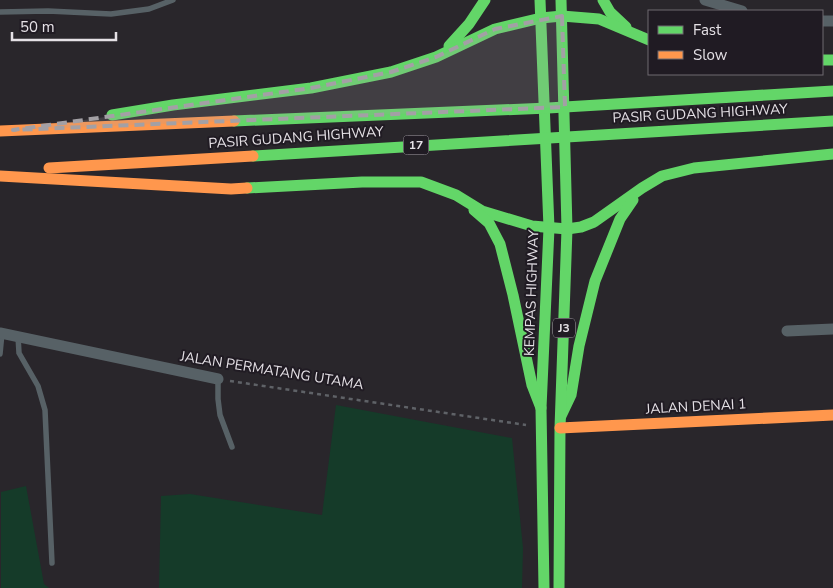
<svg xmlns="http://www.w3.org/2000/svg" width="833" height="588" font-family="'Nunito Sans',sans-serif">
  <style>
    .green { fill: #153b29 }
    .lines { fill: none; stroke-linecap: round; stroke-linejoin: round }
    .path { stroke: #5f6267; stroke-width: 2.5; stroke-dasharray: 4 4; stroke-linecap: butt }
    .lane { stroke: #576166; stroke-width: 5.5 }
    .street { stroke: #576166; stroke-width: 11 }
    .fast { stroke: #63d668; stroke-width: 11 }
    .slow { stroke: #ff974d; stroke-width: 11 }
    .marked { fill: #a3a0a5; fill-opacity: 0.2; stroke: #a3a0a5; stroke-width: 4; stroke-dasharray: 10 6; stroke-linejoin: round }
    .labels { text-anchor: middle; stroke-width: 4; stroke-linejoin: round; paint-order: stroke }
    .shield { fill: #201b23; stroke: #aaa6ac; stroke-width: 1 }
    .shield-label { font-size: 12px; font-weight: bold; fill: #e5e1e6 }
    .street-label { font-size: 14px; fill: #e5e1e6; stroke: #201b23 }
  </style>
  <rect width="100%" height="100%" fill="#29262b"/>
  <!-- green -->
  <g class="green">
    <polygon points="336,405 512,438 523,548 522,588 159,588 161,496 190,494 322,515"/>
    <polygon points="26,486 44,584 49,588 1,588 1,492"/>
  </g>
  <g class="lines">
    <!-- path -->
    <polyline class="path" points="230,381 526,425"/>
    <!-- lane -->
    <g class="lane">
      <polyline points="0,12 48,11 111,14 149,9 173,0"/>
      <polyline points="18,336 19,353 38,386 45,410 52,563"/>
      <polyline points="0,354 2,333"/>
      <polyline points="218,379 218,399 220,415 232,447"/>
    </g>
    <!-- street -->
    <g class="street">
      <polyline points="705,0 742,11"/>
      <polyline points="822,21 833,21"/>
      <polyline points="787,331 833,329"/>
      <polyline points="0,333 218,379"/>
    </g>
    <!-- fast -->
    <g class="fast">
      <polyline points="540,0 549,228 541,408 544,588"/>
      <polyline points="603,0 610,12 626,27"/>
      <polyline points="449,46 469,24 485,0"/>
      <polyline points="822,60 833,60"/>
      <polyline points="112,115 173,105 311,88 391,72 436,57 495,29 541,18 562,16 599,19 649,40"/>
      <polyline points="234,121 548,108 833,91"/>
      <polyline points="253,156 833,121"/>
      <polyline points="247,188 362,182 421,182 456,195 482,211 532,226 567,229 581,227 594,222 642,188 662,176 694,168 833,154"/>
      <polyline points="474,210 489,223 500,244 513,295 532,385 541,408"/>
      <polyline points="561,416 571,395 579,346 595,281 620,219 633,200"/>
      <polyline points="559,588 560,428 567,229 561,0"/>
    </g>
    <!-- slow -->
    <g class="slow">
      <polyline points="0,131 234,121"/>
      <polyline points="49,168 253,156"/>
      <polyline points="0,176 231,189 247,188"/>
      <polyline points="560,428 833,415"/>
    </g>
  </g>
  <!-- marked area -->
  <path class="marked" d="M562 16 565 107 13 130 311 88 391 72 436 57 495 29Z"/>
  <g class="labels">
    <!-- shield labels -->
    <g class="shield">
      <rect x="403.5" y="135.5" width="25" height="19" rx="4"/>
      <rect x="553" y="318.5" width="22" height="19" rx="4"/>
    </g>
    <g class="shield-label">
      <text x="416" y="149">17</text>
      <text x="564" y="332">J3</text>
    </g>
    <!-- street labels -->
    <g class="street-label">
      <text transform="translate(700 113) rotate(-3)" y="5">PASIR GUDANG HIGHWAY</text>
      <text transform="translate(296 137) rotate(-4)" y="5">PASIR GUDANG HIGHWAY</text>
      <text transform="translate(531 293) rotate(-88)" y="5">KEMPAS HIGHWAY</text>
      <text transform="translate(272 370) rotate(9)" y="5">JALAN PERMATANG UTAMA</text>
      <text transform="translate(696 406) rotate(-3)" y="5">JALAN DENAI 1</text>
    </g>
  </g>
  <!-- legend -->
  <rect x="648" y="10" width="175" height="65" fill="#201b23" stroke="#6f6a71"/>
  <rect x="658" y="26" width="25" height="8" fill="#63d668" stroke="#6f6a71"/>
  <text x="693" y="35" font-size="15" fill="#e5e1e6">Fast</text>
  <rect x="658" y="51" width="25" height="8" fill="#ff974d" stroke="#6f6a71"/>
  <text x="693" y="60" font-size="15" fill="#e5e1e6">Slow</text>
  <!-- scale -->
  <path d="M12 32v8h104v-8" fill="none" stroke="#e5e1e6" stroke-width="2.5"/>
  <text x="20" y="32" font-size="15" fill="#e5e1e6" stroke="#201b23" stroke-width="4" paint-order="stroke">50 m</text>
</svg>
